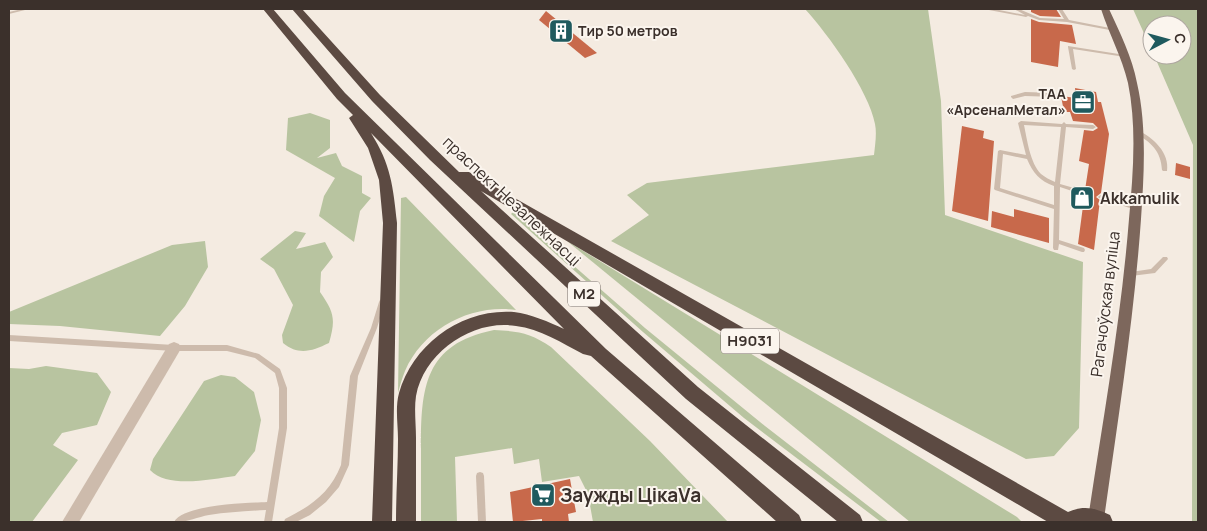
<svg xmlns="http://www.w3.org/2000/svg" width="1207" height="531" font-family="Manrope,sans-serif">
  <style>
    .green { fill: #b8c4a0 }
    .building { fill: #c8694b }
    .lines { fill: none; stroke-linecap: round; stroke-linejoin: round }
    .lane { fill: #cdbbac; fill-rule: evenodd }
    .street { fill: #cdbbac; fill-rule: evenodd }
    .primary { fill: #7d675c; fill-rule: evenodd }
    .highway { fill: #5c4a42; fill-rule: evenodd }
    .labels { text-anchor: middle; stroke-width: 4; stroke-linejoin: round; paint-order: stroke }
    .far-poi-label { font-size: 14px; font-weight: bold; fill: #3b302b; stroke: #fbf5ee; text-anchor: start }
    .shield { fill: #fbf5ee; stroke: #756b66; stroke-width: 1 }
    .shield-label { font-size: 15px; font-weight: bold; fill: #3b302b }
    .poi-label { font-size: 16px; font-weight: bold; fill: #3b302b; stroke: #fbf5ee; text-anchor: start }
    .street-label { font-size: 16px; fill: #3b302b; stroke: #fbf5ee }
    .near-poi-label { font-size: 19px; font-weight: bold; fill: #3b302b; stroke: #fbf5ee; text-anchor: start }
  </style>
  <rect width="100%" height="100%" fill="#f4ebe1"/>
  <!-- green -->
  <g class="green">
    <path d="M805 9H928L941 101 945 215 1083 262 1079 428 1054 456 1026 459 611 241 649 215 627 195 647 183 874 155C875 146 877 133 875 124 869 91 828 34 805 9Z"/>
    <polygon points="1133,9 1198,9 1198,522 1192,522 1193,145 1154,55 1182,55 1182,25 1152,25 1152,51"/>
    <polygon points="310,113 330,120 330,148 317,158 336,153 342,166 362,176 362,193 371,198 360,211 354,242 319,216 324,196 335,178 286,150 288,118"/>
    <path d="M406 197 516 310C471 304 424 328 405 371 402 378 400 386 398 393L401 198Z"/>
    <polygon points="513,212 529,221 542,238 645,328 765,426 889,522 881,522 744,418 643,332 511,214"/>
    <path d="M295 231 306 233 296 249 325 242 333 257 321 272 320 292C334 312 336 319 329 343 312 351 299 356 283 343L282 335 293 305 274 269 260 259Z"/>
    <polygon points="205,241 208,267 185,306 160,336 60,326 9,324 9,312 172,245"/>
    <polygon points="567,241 1017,517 1022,522 910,522"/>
    <path d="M494 330C518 331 531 333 551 347L650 441 728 522H593L588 494 579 476 542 482 539 459 514 464 512 448 455 457 457 522H421C421 498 421 474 421 449 421 388 424 344 494 330Z"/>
    <polygon points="46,366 97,373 111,392 97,425 62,433 53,445 78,460 32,522 9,522 9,368 29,369"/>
    <path d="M221 375 235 377 254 392 261 420 255 451 235 476C211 479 168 489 150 470L153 459 204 381Z"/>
  </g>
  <!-- building -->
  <g class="building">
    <polygon points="1031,9 1056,9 1061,17 1040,16 1031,12"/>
    <polygon points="546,11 597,53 585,58 539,20"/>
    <polygon points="1031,19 1039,22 1072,25 1076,44 1060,41 1058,67 1031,62"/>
    <polygon points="1075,88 1096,92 1098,102 1101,102 1109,134 1101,193 1096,197 1100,200 1094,250 1078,244 1083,206 1070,202 1072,193 1076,191 1076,187 1085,190 1089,164 1079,161 1084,130 1093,131 1098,128 1093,123 1073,121 1070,112 1064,112 1061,96 1076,98"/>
    <polygon points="962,126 984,131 983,138 994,141 988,221 952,211"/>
    <polygon points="1176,163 1190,167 1190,179 1175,175"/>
    <polygon points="1014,209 1049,218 1049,243 991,227 992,211 1014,217"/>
    <polygon points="570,479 576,512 568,514 569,522 542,522 542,519 513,522 510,492"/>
  </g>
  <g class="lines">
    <!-- lane -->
    <g class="lane">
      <polygon points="22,9 29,9 9,14 9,12"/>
      <polygon points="987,9 994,9 1025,15 1014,9 1019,9 1040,18 1064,19 1058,9 1062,9 1069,20 1115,29 1117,30 1115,31 1067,22 1039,20 1028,16 1026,17 989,10"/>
      <polygon points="1068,46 1125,55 1127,56 1125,57 1073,49 1076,69 1074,70 1072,69 1068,47"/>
      <polygon points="1025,92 1056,93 1058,95 1056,97 1025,96 1013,99 1011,97 1011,96"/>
      <path d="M1021 121 1062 124 1064 122 1066 124 1093 125 1096 127 1093 129 1066 127 1060 184 1074 188 1075 189 1072 191 1060 187 1059 240 1084 248 1085 250 1084 252H1082L1059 244 1058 250H1054L1053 248 1054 209 995 190 994 189 998 151 1000 150 1026 155 1018 123ZM1024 125 1061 127 1055 182C1050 180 1045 177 1041 174 1030 163 1027 139 1024 125ZM1003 154 1027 159C1033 173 1040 181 1054 186V205L1000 188Z"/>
      <path d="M1137 130C1153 137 1170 153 1167 171H1163L1162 170C1161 151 1151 142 1135 133V131Z"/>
      <polygon points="1101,195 1138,207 1139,208 1136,210 1099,198 1098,197 1099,196"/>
      <polygon points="1163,257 1167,257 1168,259 1155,273 1131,276 1129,276 1128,274 1129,272 1131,272 1151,269"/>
      <path d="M382 299 384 300 385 302 377 328 358 376 349 465 339 487 326 502 310 515 296 522H284L285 519C311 506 330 493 341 465L350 376 371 328 379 302 380 300Z"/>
      <path d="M9 335 174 345H227L259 354 280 369 287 388V428L272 522H264L266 510C247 511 228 512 209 515 197 517 186 523 174 522 184 504 248 503 267 502L279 428V388L275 373 255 358 227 351H174L9 341Z"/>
      <polygon points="480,472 483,473 484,476 486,522 478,522 476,476 477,473"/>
    </g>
    <!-- street -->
    <polygon class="street" points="174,342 179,344 181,348 179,352 79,522 62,522 169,344"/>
    <!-- primary -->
    <path class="primary" d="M1101 9H1109C1120 33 1132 57 1137 83 1147 126 1144 175 1141 219 1134 319 1118 419 1104 519L1103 522H1089L1088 519C1103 419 1121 320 1129 219 1133 175 1137 127 1128 83 1122 57 1109 34 1101 9Z"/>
    <!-- highway -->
    <g class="highway">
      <path d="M263 9H273L345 93 606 349 799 515 802 522H777L591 356 583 354C562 343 540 329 516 326 473 319 424 352 416 396 414 409 416 424 416 438 416 466 416 494 416 522H396C396 494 398 466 398 439 398 424 395 408 399 393 413 344 462 308 514 312 531 314 549 322 564 329L371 133C391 165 393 186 397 223L392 522H372L383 223 379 180 368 148 349 118 353 115 337 99Z"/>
      <path d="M292 9H302L380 95 459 172H469L1068 512C1084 505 1095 508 1110 515L1113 522H1048L481 191 698 387 860 515 863 522H838L686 399 430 160 372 101Z"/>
    </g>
  </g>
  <!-- icons -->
  <defs>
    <symbol id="building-square" viewBox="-11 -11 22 22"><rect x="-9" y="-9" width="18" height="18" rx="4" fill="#1f5a5e" stroke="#fbf5ee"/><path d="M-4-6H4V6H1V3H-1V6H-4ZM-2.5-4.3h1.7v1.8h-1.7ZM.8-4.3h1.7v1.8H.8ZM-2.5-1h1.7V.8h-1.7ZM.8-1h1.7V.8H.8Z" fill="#fff"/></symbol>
    <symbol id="office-square" viewBox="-11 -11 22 22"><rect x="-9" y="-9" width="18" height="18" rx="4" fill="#1f5a5e" stroke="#fbf5ee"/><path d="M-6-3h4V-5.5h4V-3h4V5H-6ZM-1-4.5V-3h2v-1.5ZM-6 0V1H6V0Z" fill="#fff"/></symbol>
    <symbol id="shop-square" viewBox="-11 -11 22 22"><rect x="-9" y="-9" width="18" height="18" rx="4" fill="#1f5a5e" stroke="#fbf5ee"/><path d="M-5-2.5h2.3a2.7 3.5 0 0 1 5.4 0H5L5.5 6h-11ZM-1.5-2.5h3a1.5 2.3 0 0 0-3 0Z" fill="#fff"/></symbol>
    <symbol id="supermarket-square" viewBox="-11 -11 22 22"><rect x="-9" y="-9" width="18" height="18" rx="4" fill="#1f5a5e" stroke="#fbf5ee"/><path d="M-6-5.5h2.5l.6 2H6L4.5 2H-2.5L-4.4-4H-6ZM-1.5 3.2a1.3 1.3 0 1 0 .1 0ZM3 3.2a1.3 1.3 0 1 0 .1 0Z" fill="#fff"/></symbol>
  </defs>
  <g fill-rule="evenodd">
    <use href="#building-square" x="547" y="17" width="28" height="28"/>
    <use href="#office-square" x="1069" y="88" width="28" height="28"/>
    <use href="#shop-square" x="1068" y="184" width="28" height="28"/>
    <use href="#supermarket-square" x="529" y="481" width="28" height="28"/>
  </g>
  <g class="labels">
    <!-- far-poi labels -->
    <g class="far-poi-label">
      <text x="578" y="36">Тир 50 метров</text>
      <text x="1066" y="99" text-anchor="end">ТАА<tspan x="1066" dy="16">«АрсеналМетал»</tspan></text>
    </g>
    <!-- shield labels -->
    <g class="shield">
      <rect x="568" y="281.5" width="32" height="25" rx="4"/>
      <rect x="721" y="328.5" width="58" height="25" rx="4"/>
    </g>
    <g class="shield-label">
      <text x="584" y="299">М2</text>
      <text x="750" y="346">Н9031</text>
    </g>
    <!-- poi labels -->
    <g class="poi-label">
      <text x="1100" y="204">Akkamulik</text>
    </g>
    <!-- street labels -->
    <g class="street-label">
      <text transform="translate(512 201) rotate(43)" y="6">праспект Незалежнасці</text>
      <text transform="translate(1105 304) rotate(-83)" y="6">Рагачоўская вуліца</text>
    </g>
    <!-- near-poi labels -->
    <g class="near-poi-label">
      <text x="560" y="502">Заужды ЦікаVа</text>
    </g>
  </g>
  <!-- border -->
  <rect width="1207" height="531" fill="none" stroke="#3b302b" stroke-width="20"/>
  <!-- north arrow -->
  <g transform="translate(1167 40) rotate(84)"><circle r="24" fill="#fbf5ee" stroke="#aea6a0"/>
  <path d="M0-4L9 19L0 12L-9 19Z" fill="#1f5a5e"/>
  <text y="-8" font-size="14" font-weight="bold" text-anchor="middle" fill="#3b302b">С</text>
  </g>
</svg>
